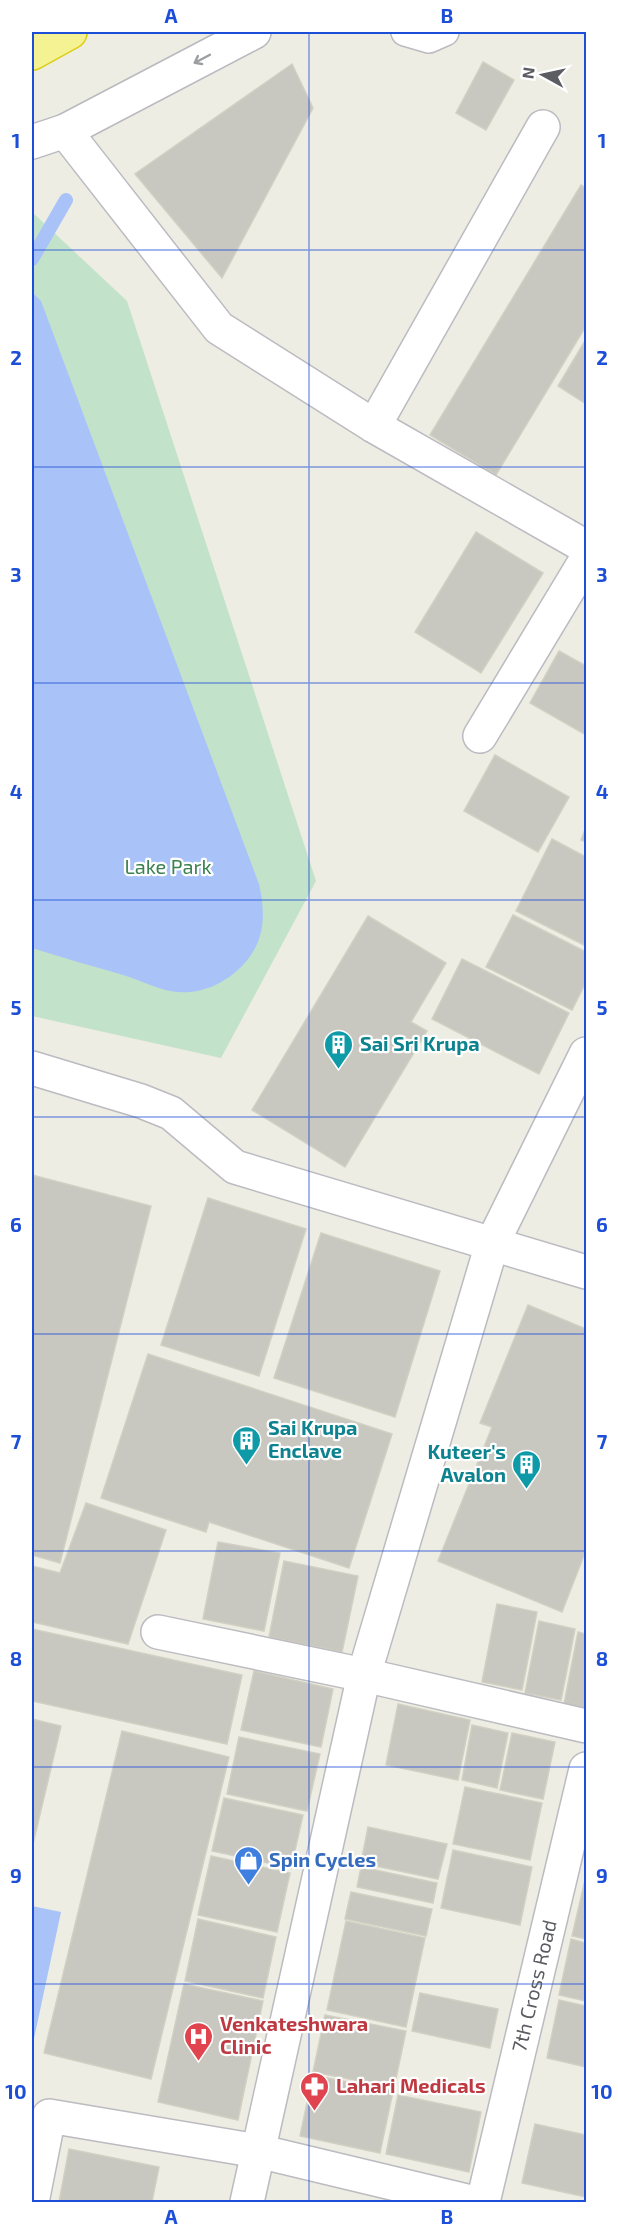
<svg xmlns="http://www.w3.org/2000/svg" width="618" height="2234" font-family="'Exo 2',sans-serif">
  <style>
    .green { fill: #c2e2ca }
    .water { fill: #a9c3f8 }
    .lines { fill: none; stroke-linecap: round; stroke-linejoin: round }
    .stream { stroke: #a9c3f8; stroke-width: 14 }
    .building { fill: #c8c7c0; stroke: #d1d0c2; stroke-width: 1.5 }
    .lane-casing { stroke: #bbbbc1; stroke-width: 30 }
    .street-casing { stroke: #bbbbc1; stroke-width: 36 }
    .secondary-casing { stroke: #b9bac0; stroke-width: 36 }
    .highway-casing { stroke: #ddce13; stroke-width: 36 }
    .lane { stroke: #fff; stroke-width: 27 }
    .street { stroke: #fff; stroke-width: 33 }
    .secondary { stroke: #fff; stroke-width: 33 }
    .highway { stroke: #f4f293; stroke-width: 33 }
    .oneway { stroke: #9d9ea1 }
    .grid { fill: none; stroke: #1d4ed8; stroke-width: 1.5; stroke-opacity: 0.55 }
    .labels { text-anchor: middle; stroke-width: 4.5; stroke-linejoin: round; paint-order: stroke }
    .park-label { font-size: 20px; fill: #3c8150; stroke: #fff }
    .culture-label { font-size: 20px; font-weight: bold; fill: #0d838f; stroke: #fff; text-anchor: start }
    .shop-label { font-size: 20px; font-weight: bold; fill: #366cbe; stroke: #fff; text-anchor: start }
    .street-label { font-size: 20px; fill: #5c5d63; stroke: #fff }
    .health-label { font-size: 20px; font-weight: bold; fill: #be3a42; stroke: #fff; text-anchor: start }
    .neatline { fill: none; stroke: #1d4ed8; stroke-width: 2 }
    .grid-label { font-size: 20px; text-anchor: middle; font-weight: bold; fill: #1d4ed8 }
  </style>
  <rect width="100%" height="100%" fill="#edede3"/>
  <!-- green -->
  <polygon class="green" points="32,212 127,301 316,881 221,1058 32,1016"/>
  <!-- water -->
  <g class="water">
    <path d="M32 292 41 301 259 884C266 914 265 942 243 965 221 988 190 999 159 988 146 984 134 978 120 974 91 966 61 957 32 948Z"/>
    <polygon points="32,1906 61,1912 32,2048"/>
  </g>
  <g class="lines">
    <!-- stream -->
    <polyline class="stream" points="32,259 66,200"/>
  </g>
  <!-- building -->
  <g class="building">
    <polygon points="483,62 514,80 486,130 456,113"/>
    <polygon points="292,64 313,108 222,278 135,174"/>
    <polygon points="581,185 586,188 586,326 496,475 430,435"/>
    <polygon points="586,339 586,404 558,386"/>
    <polygon points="476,532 543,573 481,673 415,632"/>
    <polygon points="559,651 586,666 586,735 530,703"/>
    <polygon points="495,755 569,797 538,852 464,811"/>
    <polygon points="586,827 586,842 581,840"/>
    <polygon points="552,839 586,857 586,946 516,911"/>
    <polygon points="513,915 586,952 586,982 572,1010 486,967"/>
    <polygon points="368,916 446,963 411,1022 427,1031 345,1167 252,1110"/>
    <polygon points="462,959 569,1013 539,1074 432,1019"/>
    <polygon points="32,1175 151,1206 60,1563 32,1555"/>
    <polygon points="208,1198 306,1229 259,1376 161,1345"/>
    <polygon points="321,1233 440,1271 395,1417 274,1378"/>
    <polygon points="528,1305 586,1329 586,1550 562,1612 438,1561 492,1427 480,1423"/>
    <polygon points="148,1354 392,1434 349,1568 209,1522 206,1532 101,1498"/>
    <polygon points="86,1503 166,1530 128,1644 32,1622 32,1566 60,1573"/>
    <polygon points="218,1542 280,1553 264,1631 203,1619"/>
    <polygon points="284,1561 358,1576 342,1652 269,1637"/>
    <polygon points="497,1604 537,1612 522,1690 482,1682"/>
    <polygon points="539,1621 575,1629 561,1700 525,1693"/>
    <polygon points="32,1629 242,1675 227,1744 32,1701"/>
    <polygon points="578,1632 586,1634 586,1708 564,1704"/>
    <polygon points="254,1671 333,1689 321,1747 241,1730"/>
    <polygon points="398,1704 470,1720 458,1780 386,1765"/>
    <polygon points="32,1719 61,1726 32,1848"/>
    <polygon points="472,1725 508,1733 497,1788 462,1780"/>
    <polygon points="122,1731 229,1757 151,2079 44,2053"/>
    <polygon points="512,1733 555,1742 543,1799 500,1790"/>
    <polygon points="239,1737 320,1754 307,1811 227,1794"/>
    <polygon points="465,1787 542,1803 530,1860 453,1844"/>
    <polygon points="224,1798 303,1815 291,1868 212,1851"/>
    <polygon points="368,1827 447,1844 438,1879 361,1863"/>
    <polygon points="453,1850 532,1867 520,1925 441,1908"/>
    <polygon points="211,1856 290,1873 277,1932 198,1915"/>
    <polygon points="361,1867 437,1883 433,1903 357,1887"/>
    <polygon points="585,1880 586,1880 586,1939 572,1936"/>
    <polygon points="351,1892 432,1909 426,1936 345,1919"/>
    <polygon points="198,1919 276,1937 263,1998 185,1981"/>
    <polygon points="346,1921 425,1938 406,2027 327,2010"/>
    <polygon points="571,1939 586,1943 586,2001 559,1995"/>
    <polygon points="184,1984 263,2001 238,2120 158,2102"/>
    <polygon points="420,1993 498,2009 490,2048 412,2031"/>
    <polygon points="559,2000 586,2006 586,2067 547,2058"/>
    <polygon points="325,2015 406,2031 394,2088 313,2072"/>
    <polygon points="313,2075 393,2091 380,2153 300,2136"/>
    <polygon points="398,2095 481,2112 469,2172 386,2154"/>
    <polygon points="535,2124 586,2135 586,2197 522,2183"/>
    <polygon points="69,2149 159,2167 152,2202 59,2202"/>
  </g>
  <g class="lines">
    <defs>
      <polyline id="lane" points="405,32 429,39 445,32"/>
      <g id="street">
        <polyline points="65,131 219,328 374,426 586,547"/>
        <polyline points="374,426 543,127"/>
        <polyline points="480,736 586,560"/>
        <polyline points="32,1068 141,1101 171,1113 235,1167 586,1272"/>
        <polyline points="158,1632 364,1675 586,1726"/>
        <polyline points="32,2202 49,2116 258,2151 471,2202"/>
        <polyline points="247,2202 364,1675 492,1244 586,1054"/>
        <path id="s1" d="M483 2202 586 1769"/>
      </g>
      <polyline id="secondary" points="32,142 65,131 254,32"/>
      <polyline id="highway" points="32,53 70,32"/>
    </defs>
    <!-- lane casing -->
    <use href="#lane" class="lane-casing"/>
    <!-- street casing -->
    <use href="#street" class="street-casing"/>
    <!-- secondary casing -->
    <use href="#secondary" class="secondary-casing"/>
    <!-- highway casing -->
    <use href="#highway" class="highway-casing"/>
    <!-- lane -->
    <use href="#lane" class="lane"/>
    <!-- street -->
    <use href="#street" class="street"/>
    <!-- secondary -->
    <use href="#secondary" class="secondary"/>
    <!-- highway -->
    <use href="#highway" class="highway"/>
  </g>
  <!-- one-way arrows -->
  <defs><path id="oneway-shaft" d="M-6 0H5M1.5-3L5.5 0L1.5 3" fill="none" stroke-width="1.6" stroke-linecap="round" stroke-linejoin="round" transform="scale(1.5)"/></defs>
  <use class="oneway" href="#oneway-shaft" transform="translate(202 59) rotate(152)"/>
  <!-- grid -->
  <path class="grid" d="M309 32V2202M32 250H586M32 467H586M32 683H586M32 900H586M32 1117H586M32 1334H586M32 1551H586M32 1767H586M32 1984H586"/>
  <!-- icons -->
  <defs>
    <symbol id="building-pin" viewBox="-11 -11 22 30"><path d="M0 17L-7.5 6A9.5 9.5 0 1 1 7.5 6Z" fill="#0f9aa8" stroke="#fff"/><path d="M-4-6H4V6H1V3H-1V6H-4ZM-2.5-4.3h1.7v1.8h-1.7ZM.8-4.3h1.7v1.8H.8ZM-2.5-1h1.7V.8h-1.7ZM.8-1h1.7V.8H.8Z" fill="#fff"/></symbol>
    <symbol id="shop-pin" viewBox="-11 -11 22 30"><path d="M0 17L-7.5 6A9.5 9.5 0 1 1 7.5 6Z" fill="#3f7fe0" stroke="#fff"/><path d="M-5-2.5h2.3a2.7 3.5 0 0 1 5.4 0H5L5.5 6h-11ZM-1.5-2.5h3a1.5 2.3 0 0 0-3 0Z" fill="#fff"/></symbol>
    <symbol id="hospital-pin" viewBox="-11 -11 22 30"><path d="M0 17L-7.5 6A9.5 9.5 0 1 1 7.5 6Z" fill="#e0444e" stroke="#fff"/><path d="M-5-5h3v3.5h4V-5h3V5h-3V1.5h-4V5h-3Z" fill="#fff"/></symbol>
    <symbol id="pharmacy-pin" viewBox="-11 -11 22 30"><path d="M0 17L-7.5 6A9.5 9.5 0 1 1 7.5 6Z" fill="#e0444e" stroke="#fff"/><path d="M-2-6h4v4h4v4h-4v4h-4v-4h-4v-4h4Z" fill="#fff"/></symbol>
  </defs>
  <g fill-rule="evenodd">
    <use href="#building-pin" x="322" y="1028" width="33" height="45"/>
    <use href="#building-pin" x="230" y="1424" width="33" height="45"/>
    <use href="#building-pin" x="510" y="1448" width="33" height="45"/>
    <use href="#shop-pin" x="232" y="1844" width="33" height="45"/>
    <use href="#hospital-pin" x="182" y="2020" width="33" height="45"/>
    <use href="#pharmacy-pin" x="298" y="2070" width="33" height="45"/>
  </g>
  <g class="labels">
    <!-- park labels -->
    <g class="park-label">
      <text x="168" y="874">Lake Park</text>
    </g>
    <!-- culture labels -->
    <g class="culture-label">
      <text x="360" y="1051">Sai Sri Krupa</text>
      <text x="268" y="1435">Sai Krupa<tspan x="268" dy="23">Enclave</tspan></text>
      <text x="506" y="1459" text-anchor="end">Kuteer's<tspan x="506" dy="23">Avalon</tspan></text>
    </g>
    <!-- shop labels -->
    <g class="shop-label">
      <text x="269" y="1867">Spin Cycles</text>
    </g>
    <!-- street labels -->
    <g class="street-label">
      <text dy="7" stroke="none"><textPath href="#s1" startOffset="222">7th Cross Road</textPath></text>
    </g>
    <!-- health labels -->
    <g class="health-label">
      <text x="220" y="2031">Venkateshwara<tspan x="220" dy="23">Clinic</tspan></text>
      <text x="336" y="2093">Lahari Medicals</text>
    </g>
  </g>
  <!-- border -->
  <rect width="618" height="2234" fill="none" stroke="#ffffff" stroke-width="66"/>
  <!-- north arrow -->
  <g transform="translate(543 75) rotate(278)" stroke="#ffffff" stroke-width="4.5" paint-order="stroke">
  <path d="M0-4.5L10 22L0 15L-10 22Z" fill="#5c5d63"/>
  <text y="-9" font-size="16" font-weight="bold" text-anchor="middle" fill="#5c5d63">N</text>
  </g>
  <rect x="33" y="33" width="552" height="2168" class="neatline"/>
  <g class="grid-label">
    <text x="171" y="23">A</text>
    <text x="447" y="23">B</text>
    <text x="16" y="148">1</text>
    <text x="602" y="148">1</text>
    <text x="16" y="365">2</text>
    <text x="602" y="365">2</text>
    <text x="16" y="582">3</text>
    <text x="602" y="582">3</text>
    <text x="16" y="799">4</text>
    <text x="602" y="799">4</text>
    <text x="16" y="1015">5</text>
    <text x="602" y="1015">5</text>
    <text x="16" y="1232">6</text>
    <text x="602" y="1232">6</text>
    <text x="16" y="1449">7</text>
    <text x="602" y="1449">7</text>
    <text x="16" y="1666">8</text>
    <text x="602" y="1666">8</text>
    <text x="16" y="1883">9</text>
    <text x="602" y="1883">9</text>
    <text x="16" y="2099">10</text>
    <text x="602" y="2099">10</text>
    <text x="171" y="2224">A</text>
    <text x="447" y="2224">B</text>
  </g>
</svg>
